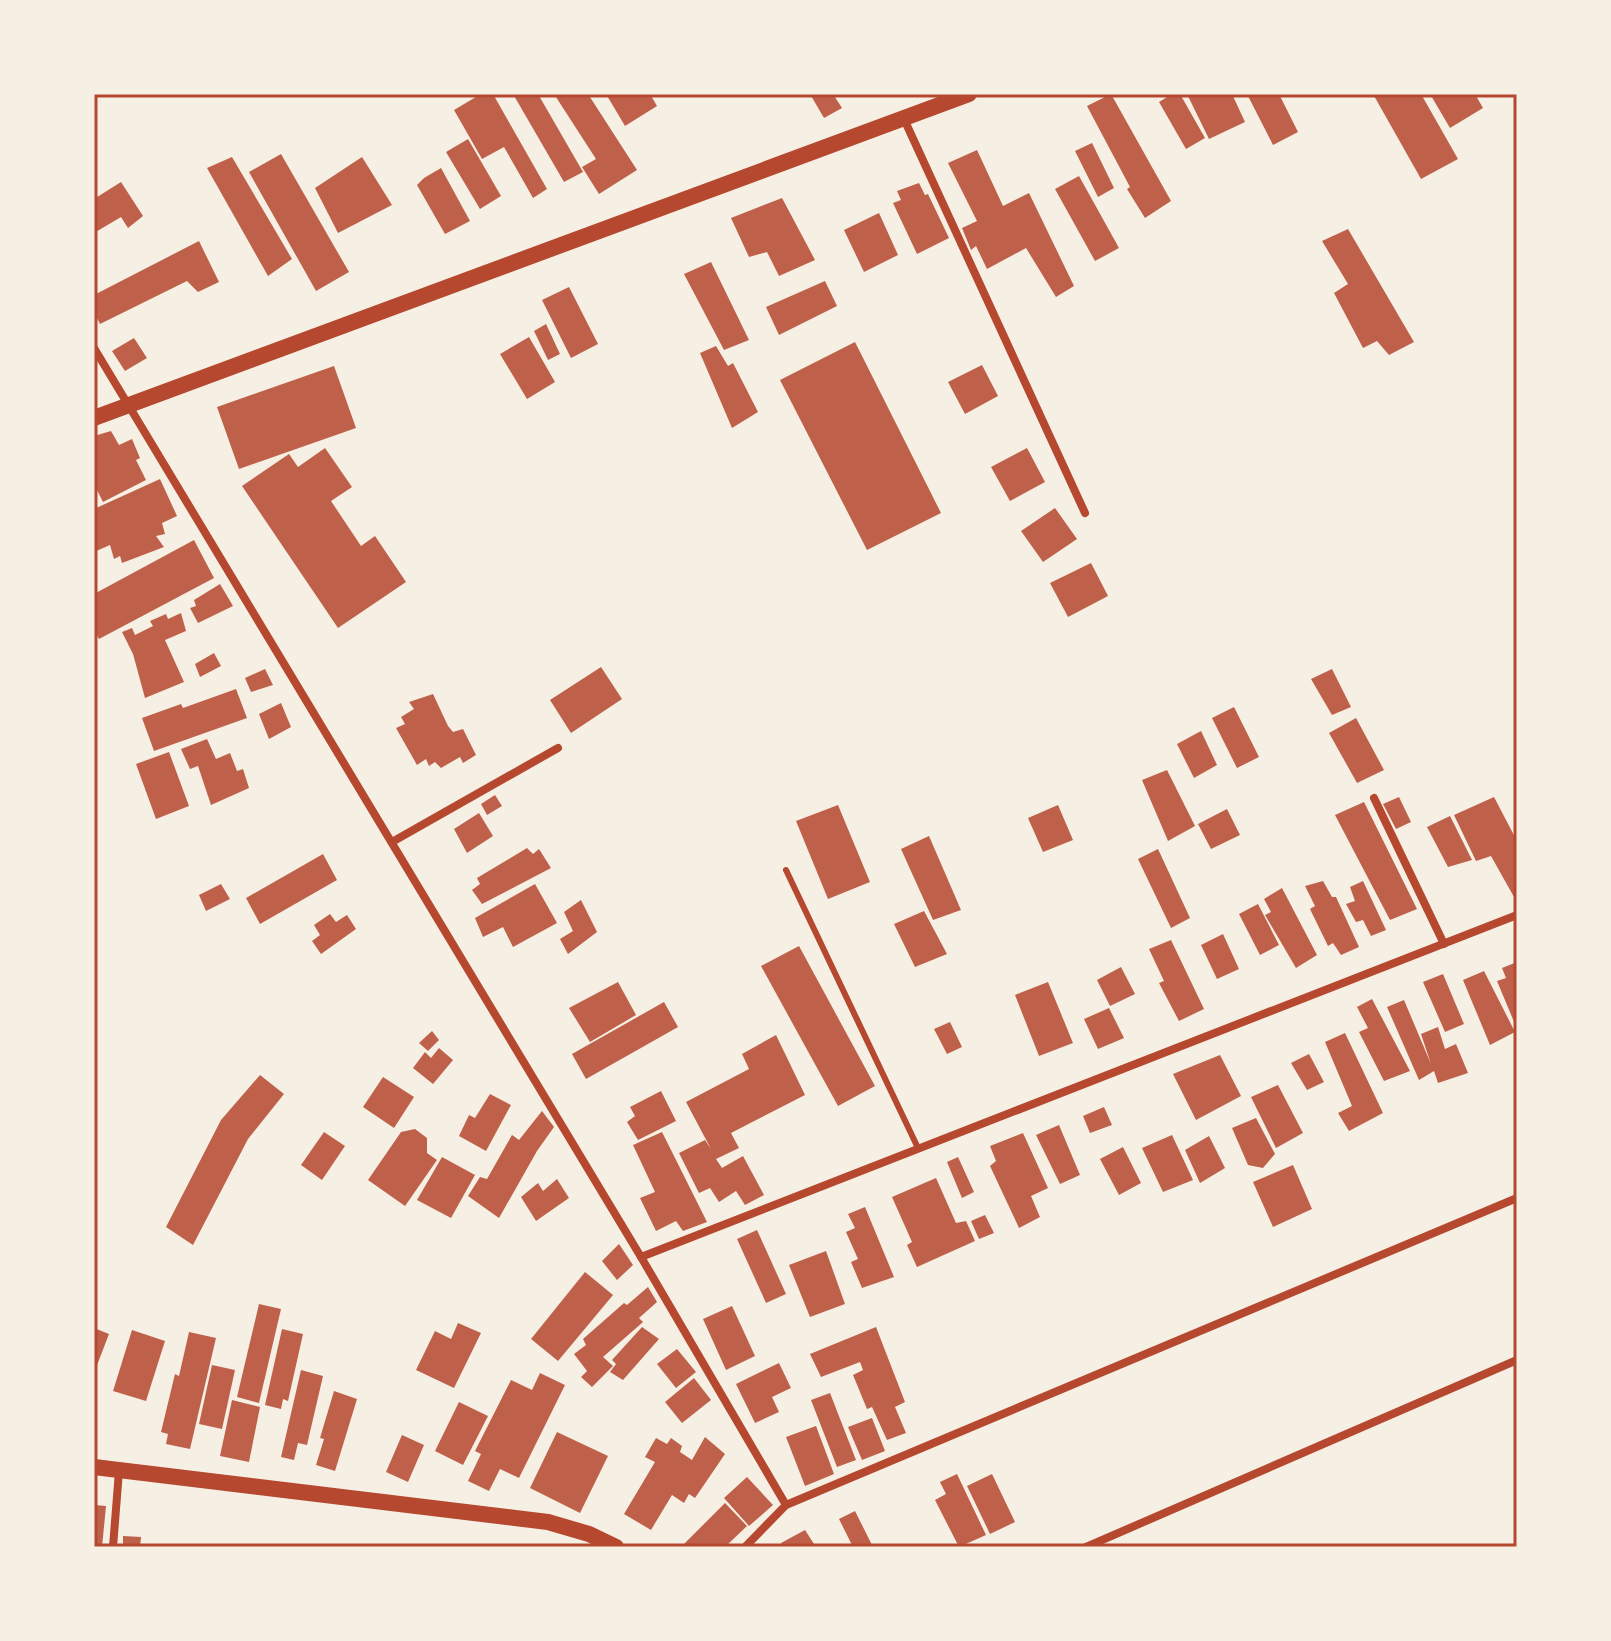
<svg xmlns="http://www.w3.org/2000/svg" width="1611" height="1641" font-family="Commissioner,sans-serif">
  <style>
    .building { fill: #bf614a }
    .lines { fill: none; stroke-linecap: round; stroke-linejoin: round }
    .service { stroke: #b5482f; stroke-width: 6 }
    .minor { stroke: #b5482f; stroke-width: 8 }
    .secondary { stroke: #b5482f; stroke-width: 16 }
    .neatline { fill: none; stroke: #b5482f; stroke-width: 3 }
  </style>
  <rect width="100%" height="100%" fill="#f6efe4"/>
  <!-- building -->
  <g class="building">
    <polygon points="481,94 493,94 547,189 533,198 504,147 482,159 454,110"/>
    <polygon points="513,94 538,94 583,172 564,182"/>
    <polygon points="554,94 588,94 637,170 599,194 582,167 596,159"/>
    <polygon points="606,94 650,94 657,106 625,126"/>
    <polygon points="810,94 833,94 842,108 824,118"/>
    <polygon points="1111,94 1171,201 1145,218 1127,189 1130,187 1087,106"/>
    <polygon points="1172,94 1180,94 1205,138 1186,149 1159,102"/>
    <polygon points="1187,94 1232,94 1245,122 1209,139"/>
    <polygon points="1247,94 1279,94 1298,132 1273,145"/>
    <polygon points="1373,94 1421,94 1458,159 1421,179"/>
    <polygon points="1430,94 1475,94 1483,108 1450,128"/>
    <polygon points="468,139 501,196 480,209 446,152"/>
    <polygon points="1092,143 1114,188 1098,197 1075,151"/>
    <polygon points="977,150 1003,206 1029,193 1074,286 1056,297 1026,248 987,269 976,246 971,250 962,228 977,221 948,163"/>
    <polygon points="281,154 349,272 316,291 249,172"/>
    <polygon points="232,157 292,259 268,276 207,168"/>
    <polygon points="362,157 392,205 338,233 315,188"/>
    <polygon points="441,168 470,221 445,234 417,185 424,178"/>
    <polygon points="1079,176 1119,248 1095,261 1055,189"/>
    <polygon points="121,182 143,216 128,228 121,217 94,233 94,199"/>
    <polygon points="919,183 925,195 928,194 949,238 917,254 893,203 901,200 897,191"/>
    <polygon points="782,198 815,260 779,276 767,252 749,257 731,218"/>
    <polygon points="879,213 898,255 864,272 844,230"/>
    <polygon points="1348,229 1414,342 1389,355 1377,341 1363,348 1334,293 1348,284 1322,241"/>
    <polygon points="199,241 219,282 198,292 187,281 100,324 94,312 94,295"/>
    <polygon points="711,262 749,340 724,350 684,274"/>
    <polygon points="825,281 837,306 779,335 766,307"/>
    <polygon points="569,287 598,344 571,358 542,300"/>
    <polygon points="546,324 560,354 548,360 534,331"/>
    <polygon points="529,337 555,382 527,399 500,354"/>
    <polygon points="134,338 147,358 125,371 112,351"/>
    <polygon points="855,342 941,513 867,550 780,380"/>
    <polygon points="716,346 728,366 733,363 758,412 732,428 700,353"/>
    <polygon points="982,365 998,396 965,414 948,382"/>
    <polygon points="334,366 356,428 239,469 217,407"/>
    <polygon points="111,431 119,445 132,439 140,458 136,460 146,480 103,502 94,484 96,482 94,436"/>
    <polygon points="325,448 352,487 331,501 361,546 375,536 406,582 338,628 242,486 289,454 298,467"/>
    <polygon points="1027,448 1045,482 1010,501 991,467"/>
    <polygon points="160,479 177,516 162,523 165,534 156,536 164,547 122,563 120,556 114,559 110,545 94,552 94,509"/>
    <polygon points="1055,508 1077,539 1043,562 1021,531"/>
    <polygon points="194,540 214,578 99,639 94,630 94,594"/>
    <polygon points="1091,563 1108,596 1068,617 1050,583"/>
    <polygon points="220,584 233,606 198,623 190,608 196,606 194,600"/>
    <polygon points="181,613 186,631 165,640 184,682 145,698 133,654 122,632 132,628 135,635 153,626 150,621 166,614 168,619"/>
    <polygon points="214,653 221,666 200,677 195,664"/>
    <polygon points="601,667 622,699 571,733 550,700"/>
    <polygon points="265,669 273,685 251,692 245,678"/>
    <polygon points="1332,669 1351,707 1332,715 1311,679"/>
    <polygon points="236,689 247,718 154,751 142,718 181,704 183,708"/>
    <polygon points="433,694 448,726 453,732 463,729 476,755 463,763 460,757 441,768 435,762 429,766 426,759 417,765 396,728 405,724 401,717 414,709 409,702"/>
    <polygon points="281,703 291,727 269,739 259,714"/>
    <polygon points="1234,707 1259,757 1237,768 1212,718"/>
    <polygon points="1356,718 1384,770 1357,783 1329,733"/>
    <polygon points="1201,731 1217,765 1194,778 1177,744"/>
    <polygon points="207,739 216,759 230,753 237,771 243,769 249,788 211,805 198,766 190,769 181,749"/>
    <polygon points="169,752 189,806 156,819 136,764"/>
    <polygon points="1167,770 1195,826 1168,841 1142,780"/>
    <polygon points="495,795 502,806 487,815 481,804"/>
    <polygon points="1399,797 1411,822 1396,829 1383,804"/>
    <polygon points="1494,797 1517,841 1517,896 1514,897 1491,856 1476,861 1454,815"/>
    <polygon points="1364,802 1417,909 1390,920 1335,815"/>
    <polygon points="838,805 870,882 828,899 796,821"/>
    <polygon points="1058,805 1073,840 1043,852 1028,818"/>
    <polygon points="1227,809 1240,835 1211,849 1198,824"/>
    <polygon points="479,813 493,836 467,853 454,829"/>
    <polygon points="1450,816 1472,860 1448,867 1427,827"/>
    <polygon points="929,836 961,910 933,920 901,849"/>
    <polygon points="527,848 533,854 539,849 551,868 482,904 472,890 480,884 477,878"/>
    <polygon points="1158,849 1190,918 1171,928 1138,859"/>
    <polygon points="323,854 337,880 260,924 246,898"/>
    <polygon points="1323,881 1332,897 1336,897 1359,947 1341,955 1333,943 1328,946 1310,909 1315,906 1305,886"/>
    <polygon points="1363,881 1386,930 1371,936 1363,920 1356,922 1346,904 1355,901 1350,887"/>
    <polygon points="221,884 230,899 206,911 199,895"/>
    <polygon points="535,884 557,923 513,947 503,927 483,937 475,918"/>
    <polygon points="1282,888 1317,955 1296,968 1265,915 1271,912 1264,899"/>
    <polygon points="581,900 597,932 568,954 560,939 573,931 564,912"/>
    <polygon points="1258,904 1279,945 1260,955 1239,914"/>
    <polygon points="924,911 947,954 915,967 894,924"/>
    <polygon points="330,914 336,922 347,915 356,929 321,954 312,941 320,935 314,925"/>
    <polygon points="1223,934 1239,969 1217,979 1201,945"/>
    <polygon points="1171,940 1204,1009 1179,1021 1159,983 1164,981 1149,949"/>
    <polygon points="799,946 875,1086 838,1106 761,966"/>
    <polygon points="1517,962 1517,1029 1497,981 1506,978 1502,968"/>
    <polygon points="1121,967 1135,994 1110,1006 1097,980"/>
    <polygon points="1484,971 1515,1032 1490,1045 1463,980"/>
    <polygon points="1443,974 1464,1024 1445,1032 1423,982"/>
    <polygon points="618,982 636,1015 590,1042 569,1008"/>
    <polygon points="1048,982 1073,1043 1039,1056 1015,995"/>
    <polygon points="1372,999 1410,1071 1384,1081 1359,1032 1368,1028 1357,1007"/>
    <polygon points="1404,1000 1431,1064 1421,1034 1438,1027 1445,1049 1456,1044 1468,1073 1438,1083 1434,1071 1419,1080 1387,1007"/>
    <polygon points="664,1002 678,1027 586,1079 572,1054"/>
    <polygon points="1109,1008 1124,1038 1098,1049 1084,1019"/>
    <polygon points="950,1022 962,1047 947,1054 934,1029"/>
    <polygon points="432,1031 439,1040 428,1051 419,1043"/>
    <polygon points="1345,1033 1383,1113 1349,1131 1338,1113 1352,1106 1325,1042"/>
    <polygon points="776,1035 805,1095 731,1133 739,1148 716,1159 722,1168 743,1156 764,1195 745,1205 736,1191 719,1202 710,1188 699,1193 679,1153 705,1140 711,1149 686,1102 749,1069 742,1054"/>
    <polygon points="439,1048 453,1060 433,1084 413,1068 425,1052 431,1058"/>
    <polygon points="1309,1054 1324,1082 1307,1090 1291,1063"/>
    <polygon points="1220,1055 1241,1096 1196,1120 1173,1074"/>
    <polygon points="260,1075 284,1094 248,1139 193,1245 166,1227 221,1120"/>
    <polygon points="383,1077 414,1097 394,1128 363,1107"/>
    <polygon points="1278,1085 1303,1133 1276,1148 1251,1097"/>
    <polygon points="661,1091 676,1121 638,1140 627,1122 635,1116 630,1107"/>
    <polygon points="490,1094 511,1105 486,1151 459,1136 469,1115 475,1118"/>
    <polygon points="1104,1107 1112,1125 1090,1133 1083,1116"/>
    <polygon points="542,1111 554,1127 537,1151 499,1218 468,1196 480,1177 487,1179 512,1135 519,1140"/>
    <polygon points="1256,1118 1275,1154 1263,1168 1248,1165 1232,1128"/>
    <polygon points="1059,1125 1080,1175 1060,1184 1036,1135"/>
    <polygon points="415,1129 427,1138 427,1153 437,1160 405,1206 368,1180 401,1132"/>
    <polygon points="324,1132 345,1146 322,1180 301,1165"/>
    <polygon points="662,1132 707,1222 683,1231 676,1221 656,1231 640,1198 655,1192 633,1145"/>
    <polygon points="1023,1133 1048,1188 1031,1196 1040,1217 1019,1228 990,1166 996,1161 990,1146"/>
    <polygon points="1172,1135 1193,1180 1163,1192 1142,1148"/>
    <polygon points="1209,1136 1225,1168 1200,1183 1185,1150"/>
    <polygon points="1123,1147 1141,1183 1119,1195 1100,1159"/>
    <polygon points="442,1157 475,1175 451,1218 417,1200"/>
    <polygon points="958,1157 974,1192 962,1198 947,1162"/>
    <polygon points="1293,1165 1312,1209 1273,1227 1253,1182"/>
    <polygon points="936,1178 956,1223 966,1221 975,1241 917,1267 907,1245 912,1242 892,1197"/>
    <polygon points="557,1179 569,1198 536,1221 521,1197 538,1183 543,1191"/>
    <polygon points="865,1207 894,1277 862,1288 851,1262 858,1259 846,1232 855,1228 848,1214"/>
    <polygon points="985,1215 994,1233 979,1239 971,1221"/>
    <polygon points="757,1230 786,1294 766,1303 737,1239"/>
    <polygon points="619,1244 633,1265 617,1280 602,1261"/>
    <polygon points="826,1251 845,1304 810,1317 789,1265"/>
    <polygon points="585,1272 613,1295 558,1361 531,1339"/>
    <polygon points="648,1287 657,1302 639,1318 643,1322 603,1357 613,1366 592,1387 581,1377 587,1371 574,1354 586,1345 583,1339 624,1303 627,1305"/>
    <polygon points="259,1304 281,1309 259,1403 237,1397"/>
    <polygon points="732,1306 755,1356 726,1370 703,1319"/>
    <polygon points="458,1323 481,1333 454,1388 416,1370 435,1331 451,1339"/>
    <polygon points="642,1327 659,1339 623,1380 610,1372 616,1364 612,1360"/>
    <polygon points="876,1327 905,1402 895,1407 906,1433 887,1440 872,1407 867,1409 853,1375 863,1370 860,1362 821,1377 810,1354"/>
    <polygon points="94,1328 109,1334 94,1373"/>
    <polygon points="282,1329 303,1334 288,1401 283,1399 281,1409 265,1405"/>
    <polygon points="132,1330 165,1341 146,1401 113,1391"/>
    <polygon points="189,1332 216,1338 190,1449 166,1444 168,1434 161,1432 175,1374 179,1376"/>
    <polygon points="677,1349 696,1372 676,1388 657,1364"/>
    <polygon points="779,1363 791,1388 772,1397 779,1412 755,1423 736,1384"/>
    <polygon points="212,1365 235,1370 222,1429 199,1424"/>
    <polygon points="301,1370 323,1376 307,1445 298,1443 294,1460 281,1457"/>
    <polygon points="540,1373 565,1385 519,1478 500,1469 489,1491 468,1481 481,1454 475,1451 511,1380 532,1390"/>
    <polygon points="694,1378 711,1400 682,1423 665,1402"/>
    <polygon points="334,1391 357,1399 335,1471 316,1465 324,1439 320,1438"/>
    <polygon points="830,1393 856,1460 837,1467 811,1400"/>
    <polygon points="232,1400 260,1407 249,1462 220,1456"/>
    <polygon points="459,1402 488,1416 463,1465 435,1451"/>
    <polygon points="872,1418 885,1451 862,1460 848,1427"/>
    <polygon points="816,1426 834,1474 805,1486 786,1437"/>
    <polygon points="557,1432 608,1456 580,1513 530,1488"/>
    <polygon points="402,1435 424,1445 408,1482 386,1472"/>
    <polygon points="705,1437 725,1454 695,1498 689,1494 684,1503 672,1495 651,1530 624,1514 655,1462 645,1457 656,1438 667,1444 671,1438 682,1446 680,1452 692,1460"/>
    <polygon points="957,1474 986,1535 959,1547 935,1500 946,1494 940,1482"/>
    <polygon points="992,1474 1015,1522 990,1534 967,1486"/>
    <polygon points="747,1477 773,1505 749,1526 724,1498"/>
    <polygon points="725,1503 747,1526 725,1547 681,1547"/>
    <polygon points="94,1505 106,1506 102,1547 94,1547"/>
    <polygon points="855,1511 873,1547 853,1547 839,1519"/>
    <polygon points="805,1530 816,1547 783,1547 781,1543"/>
    <polygon points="123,1536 141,1537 140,1547 123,1547"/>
  </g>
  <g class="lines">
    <!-- service -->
    <polyline class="service" points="786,870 918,1148"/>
    <!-- minor -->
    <g class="minor">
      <polyline points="904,119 1085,513"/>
      <polyline points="94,348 641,1257 786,1505"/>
      <polyline points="1374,798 1444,944"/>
      <polyline points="392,842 558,748"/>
      <polyline points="641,1257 1517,915"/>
      <polyline points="113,1547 119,1471"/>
      <polyline points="745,1547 786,1505 1517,1198"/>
      <polyline points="1086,1547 1517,1360"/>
    </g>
    <!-- secondary -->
    <g class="secondary">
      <polyline points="94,418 969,94"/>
      <polyline points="94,1467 548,1522 589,1534 616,1547"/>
    </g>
  </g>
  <!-- border -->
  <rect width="1611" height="1641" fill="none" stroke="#f6efe4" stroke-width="192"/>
  <rect x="96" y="96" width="1419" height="1449" class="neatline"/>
</svg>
